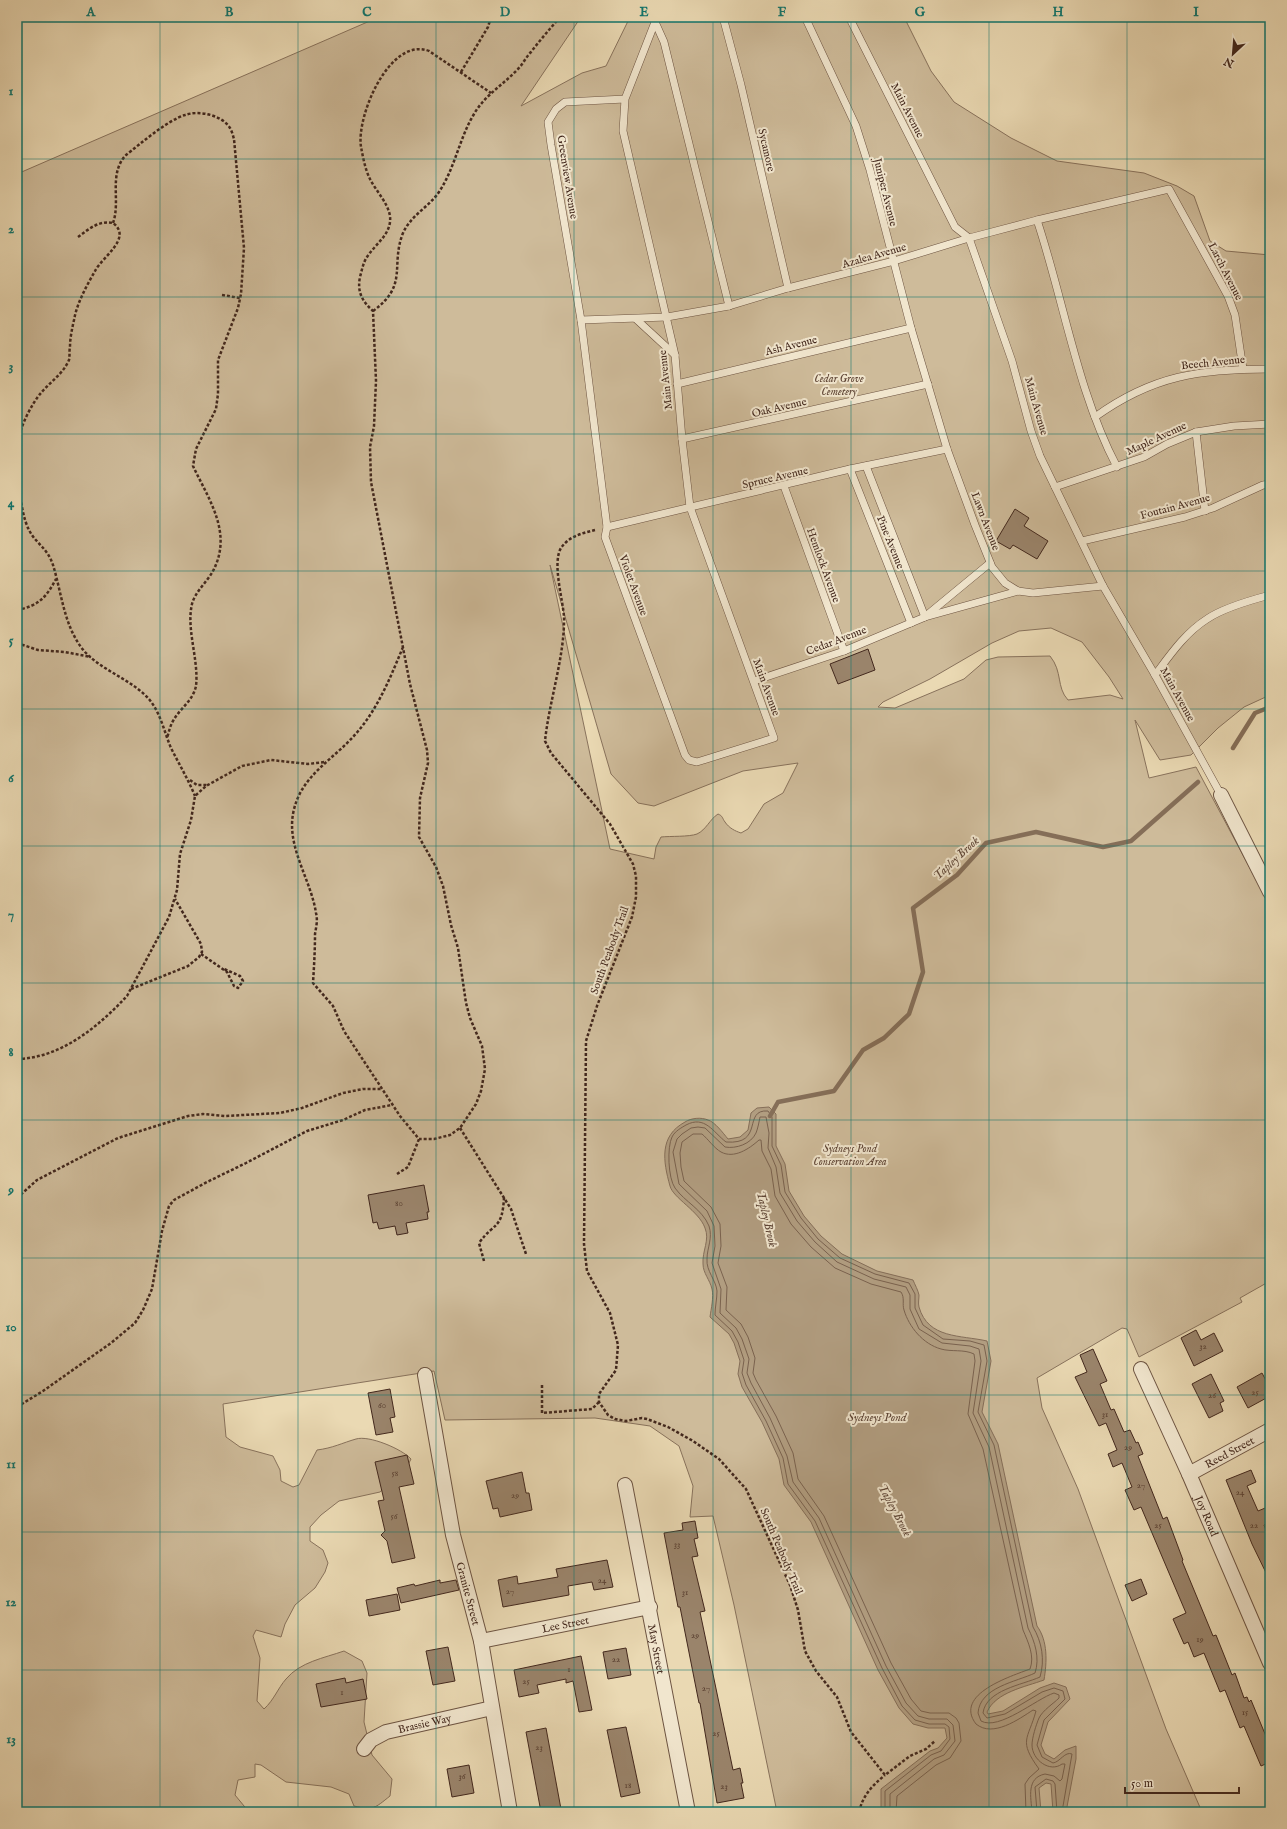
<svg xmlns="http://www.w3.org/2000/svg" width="1287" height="1829" font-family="'IM FELL English',serif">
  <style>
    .green { fill: #cebb9a; stroke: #88725c; fill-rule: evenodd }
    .water { fill: #b19d80; stroke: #856e58 }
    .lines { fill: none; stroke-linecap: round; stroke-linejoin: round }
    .shore { stroke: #7a624e; stroke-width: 1 }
    .stream { stroke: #856e58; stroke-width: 4.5 }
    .building { fill: #9a846b; stroke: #43281d }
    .lane-casing { stroke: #6d5442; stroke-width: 8 }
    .street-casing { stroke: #6d5442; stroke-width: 16 }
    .path { stroke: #43281d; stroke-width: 2.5; stroke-dasharray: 3 2; stroke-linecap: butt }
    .lane { stroke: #f1e6ce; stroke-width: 7 }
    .street { stroke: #f1e6ce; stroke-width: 14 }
    .grid { fill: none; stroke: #0f766e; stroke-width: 1; stroke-opacity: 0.55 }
    .labels { text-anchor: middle; stroke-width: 4; stroke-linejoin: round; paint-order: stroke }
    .number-label { font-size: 9px; fill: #593f30 }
    .street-label { font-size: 11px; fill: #43281d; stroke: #f1e6ce }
    .park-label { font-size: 11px; font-style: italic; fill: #5f4536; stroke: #f1e6ce }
    .water-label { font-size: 12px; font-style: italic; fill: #5e4536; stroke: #f1e6ce }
    .neatline { fill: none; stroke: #0f766e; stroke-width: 1.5 }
    .grid-label { font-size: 13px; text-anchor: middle; font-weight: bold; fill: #0f766e }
  </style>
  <rect width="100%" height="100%" fill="#ead9b3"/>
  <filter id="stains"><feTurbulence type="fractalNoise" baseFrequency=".005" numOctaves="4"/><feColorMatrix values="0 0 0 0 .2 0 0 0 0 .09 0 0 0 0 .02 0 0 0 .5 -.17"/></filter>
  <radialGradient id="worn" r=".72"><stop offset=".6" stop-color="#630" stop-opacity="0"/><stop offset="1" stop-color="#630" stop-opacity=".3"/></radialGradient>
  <!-- green -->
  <path class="green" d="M379 17H581L521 106 582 73 606 66 630 17H904L931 71 954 102 1011 138 1057 161 1144 173 1177 186 1194 196 1210 241 1226 251 1270 255V695L1244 707 1218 728 1191 755 1160 760 1135 720 1149 778 1196 767 1270 906V1281L1240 1298 1242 1302 1139 1357 1127 1329 1122 1328 1037 1378 1042 1408 1078 1489 1166 1729 1202 1812H777L734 1605 713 1516 690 1517 693 1486 679 1446 650 1426 595 1418 445 1420 434 1371 223 1404 226 1437 240 1447 273 1456 280 1470 281 1481 293 1487 299 1485 317 1450C333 1448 342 1443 356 1439 369 1435 402 1449 411 1459L405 1471 380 1492 339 1501 321 1515 310 1527V1541L323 1550 328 1563 325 1572 315 1588 295 1605 285 1624 281 1637 256 1630 253 1636 260 1658 257 1701 264 1709C274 1700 278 1688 286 1679 300 1662 324 1658 344 1651L362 1661 367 1673 364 1722 372 1755 392 1779 390 1796C375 1808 373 1811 354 1806L349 1794 331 1787 286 1782 261 1765 255 1764V1777L238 1780 235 1795 249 1812H17V174ZM550 565 611 774 638 803 654 806 743 771 798 763 783 793 764 804 748 829 741 833C735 831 729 828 725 822 722 818 723 816 718 814 710 819 706 830 697 834 689 837 670 836 661 837L656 847 654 859 610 849ZM1051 628 1082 642 1109 677 1123 699 1110 695 1068 700C1056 687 1063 672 1050 656L998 657 986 660 964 679 895 708 878 707 883 702 930 679 992 643 1019 631Z"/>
  <!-- water -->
  <path class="water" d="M769 1107 776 1114V1146L785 1164 789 1191 804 1216 821 1236 842 1254 877 1271 913 1280C915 1285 918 1290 919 1295 919 1299 918 1303 919 1307 928 1339 961 1335 987 1341L991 1361 982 1412 998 1444 1037 1626C1048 1641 1047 1662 1044 1680 1025 1687 996 1692 987 1712L988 1714 1003 1711 1040 1688 1054 1683 1066 1687 1070 1699 1048 1722 1041 1745 1045 1754 1054 1759 1065 1750 1076 1746V1759L1066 1812H1053L1051 1784 1046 1783 1039 1788 1041 1812H881V1789L930 1751 938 1748 947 1738 945 1728H928L913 1724 899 1708 878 1670 811 1522 784 1485 779 1459 762 1422 742 1387 738 1374 740 1361 734 1343 729 1334 710 1317C711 1309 714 1297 712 1289 710 1280 703 1273 703 1264 702 1251 710 1240 705 1228 699 1211 673 1198 670 1186 663 1161 659 1136 685 1122 691 1118 701 1117 708 1120 715 1122 723 1133 728 1139L740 1137 748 1130 751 1113 757 1108Z"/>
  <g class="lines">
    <!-- shore -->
    <g class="shore">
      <path d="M885 1812V1791L931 1755 941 1751 950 1739 949 1727 945 1724H929L915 1720 902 1706 882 1668 815 1521 788 1484 783 1458 766 1421 746 1385 742 1373 744 1360 738 1342 732 1331 715 1315C715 1307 717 1299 717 1291 716 1280 706 1271 707 1259 707 1248 713 1238 709 1226 702 1209 685 1202 675 1188 668 1178 667 1147 672 1137 675 1131 681 1128 686 1125 705 1115 713 1132 726 1142 765 1145 742 1109 768 1111L772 1117V1146L781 1165 785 1192 801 1218 818 1239 840 1258 875 1274 909 1283 915 1294V1308L923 1325 943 1339 970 1341 984 1345 987 1361 978 1412 994 1445 1033 1627C1042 1642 1045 1660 1040 1677 1022 1685 986 1690 983 1713L987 1718 1005 1714 1042 1692 1054 1688 1063 1691 1065 1699 1044 1720 1037 1745 1042 1757 1053 1763C1060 1762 1065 1751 1072 1754L1062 1812"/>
      <path d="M890 1812V1794L934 1759 944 1755 955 1741 953 1725 947 1719H929L918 1716 906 1703 886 1666 819 1518 793 1482 787 1456 770 1418 751 1383 747 1373 749 1359 742 1339 736 1328 720 1313 721 1289 712 1263 715 1246 714 1226 707 1211 679 1184 673 1152 677 1139 682 1134 691 1128 698 1127 705 1128 725 1147C736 1149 751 1144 756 1133 758 1128 759 1122 760 1117H766L769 1133 768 1148 776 1167 780 1193 797 1221 815 1242 837 1262 874 1279 906 1287 910 1295V1309L919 1329 942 1343 970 1346 979 1349 981 1361 973 1413 989 1447 1028 1628C1035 1642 1040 1658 1035 1673 1016 1682 980 1687 978 1713L981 1721C999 1731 1036 1699 1054 1693L1059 1695V1698C1053 1704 1043 1710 1039 1718 1036 1725 1032 1738 1032 1745 1032 1760 1050 1773 1062 1764H1065L1062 1779 1060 1781 1054 1776 1045 1774C1026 1778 1031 1797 1032 1812"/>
      <path d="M896 1812 897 1796 936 1765 950 1758 961 1741 959 1723 956 1718 949 1713H930L921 1711 911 1699 891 1663 824 1516 798 1479 793 1453 776 1416 756 1380 753 1373 755 1358 748 1337 741 1324 726 1310 727 1287 718 1263 721 1246 720 1224 711 1207 684 1181 681 1167 680 1153 682 1142 693 1134H702C708 1139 714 1148 721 1152 734 1159 749 1149 759 1140H761L762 1151 771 1169 775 1196 791 1224 811 1247 835 1268 871 1284 901 1292C905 1298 902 1304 904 1310 909 1327 923 1344 941 1349 951 1352 964 1349 974 1354L975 1361 968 1414 983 1449 1023 1630C1028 1642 1035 1656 1030 1669 1012 1676 953 1694 976 1724 993 1738 1019 1719 1033 1710L1036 1711C1028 1740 1018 1740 1039 1769L1029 1778 1025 1784 1026 1812"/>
      <polyline points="1037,1812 1035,1787 1046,1779 1053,1781 1055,1784 1057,1812"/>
    </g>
    <!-- stream -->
    <g class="stream">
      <polyline points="1233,748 1255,713 1270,707"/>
      <polyline points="770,1116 778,1102 834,1091 863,1050 884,1038 909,1014 923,972 913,908 957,875 986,843 1036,832 1103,847 1131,841 1198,782"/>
    </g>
  </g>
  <!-- building -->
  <g class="building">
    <polygon points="1015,509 1029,518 1024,526 1048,541 1037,559 1013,545 1010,549 996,541"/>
    <polygon points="868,649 875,670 838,684 830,664"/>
    <polygon points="424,1185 429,1212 427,1212 428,1219 406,1223 408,1233 397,1235 395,1226 379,1229 377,1222 373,1223 368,1195"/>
    <polygon points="1196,1330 1201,1340 1214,1333 1223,1351 1194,1366 1181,1338"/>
    <polygon points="1093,1349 1107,1381 1100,1384 1111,1410 1114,1409 1124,1432 1130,1430 1136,1443 1138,1442 1143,1454 1138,1456 1163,1519 1167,1517 1183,1560 1182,1561 1213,1636 1216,1635 1232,1675 1235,1673 1244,1698 1247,1697 1249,1702 1251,1700 1270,1746 1270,1762 1261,1766 1244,1726 1240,1728 1225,1690 1220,1692 1204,1653 1194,1657 1188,1642 1184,1644 1173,1619 1186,1613 1141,1507 1134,1510 1125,1490 1132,1487 1122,1463 1113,1467 1108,1454 1117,1450 1106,1423 1099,1426 1075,1377 1087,1372 1080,1355"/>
    <polygon points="1262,1373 1270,1388 1270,1396 1248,1408 1237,1387"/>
    <polygon points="1211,1374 1224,1401 1220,1403 1223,1411 1209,1418 1192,1384"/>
    <polygon points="390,1389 395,1417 390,1418 393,1432 376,1435 368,1393"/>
    <polygon points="407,1455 414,1484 399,1487 415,1558 392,1563 387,1541 381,1535 385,1531 378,1501 384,1500 375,1462"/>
    <polygon points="1251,1470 1256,1482 1247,1486 1258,1511 1270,1506 1270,1522 1264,1525 1270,1541 1270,1581 1252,1544 1226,1480"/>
    <polygon points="522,1472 526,1493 529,1493 532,1510 500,1517 498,1508 493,1509 486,1481"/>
    <polygon points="695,1521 698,1538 694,1539 698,1556 692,1557 705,1611 700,1612 733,1770 740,1768 743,1783 741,1783 744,1798 717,1803 700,1703 699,1703 680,1607 678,1607 664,1533 683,1530 682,1523"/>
    <polygon points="607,1560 613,1587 594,1590 592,1582 568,1586 569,1595 503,1607 498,1580 517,1576 518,1584 558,1577 556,1569"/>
    <polygon points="1141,1579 1147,1594 1132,1601 1125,1585"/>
    <polygon points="440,1580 440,1583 456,1580 459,1590 401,1603 397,1588 414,1584 415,1586"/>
    <polygon points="397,1594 400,1610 369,1616 366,1600"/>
    <polygon points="448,1647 455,1681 433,1685 426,1651"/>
    <polygon points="626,1648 631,1675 608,1679 603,1652"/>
    <polygon points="581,1656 592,1710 579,1712 573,1681 566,1683 566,1679 537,1685 539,1693 519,1697 514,1670"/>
    <polygon points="345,1678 346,1683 363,1679 367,1699 321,1707 316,1684"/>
    <polygon points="626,1727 640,1793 621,1797 607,1730"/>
    <polygon points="546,1728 561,1809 541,1812 526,1732"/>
    <polygon points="469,1765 474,1793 452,1797 447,1769"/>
  </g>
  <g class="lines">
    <defs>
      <g id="lane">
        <polyline points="723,17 741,85 788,288"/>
        <polyline points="805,17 856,126 870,170 911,328 947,449 975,525 992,567 1005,583 1018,591"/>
        <polyline points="849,17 955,227 969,238 1012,361 1031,431 1040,456 1103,586 1155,675 1221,795"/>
        <polyline points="655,22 664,42 729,306"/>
        <polyline points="625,99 565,102 556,109 548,122 551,145 581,320 607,527 605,537 685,755 689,760 697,762 774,738 690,507 682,439 675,355 623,131 625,99 657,17"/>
        <path d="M1037 220C1064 301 1077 391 1117 467"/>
        <polyline points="636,319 675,355"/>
        <polyline points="581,320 667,317 729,306 788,288 894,261 969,238 1037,220 1169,189 1228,296 1235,315 1243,369"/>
        <polyline points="677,384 911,328"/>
        <path d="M1095 417C1153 375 1201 369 1270 369"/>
        <polyline points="1196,432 1205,511"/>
        <polyline points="682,439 928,384"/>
        <polyline points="866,466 925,617"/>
        <polyline points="850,469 911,623"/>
        <polyline points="784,486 844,651"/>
        <polyline points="1055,487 1144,457 1167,444 1196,432 1234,426 1270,424"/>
        <polyline points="607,527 850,469 947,449"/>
        <polyline points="1082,541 1185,517 1213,508 1263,485 1270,484"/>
        <polyline points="927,615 990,563"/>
        <path d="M1155 675C1170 655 1185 633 1207 619 1223 608 1251 600 1270 595"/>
        <polyline points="754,681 844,651 925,617 1018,591 1033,593 1103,586"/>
      </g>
      <g id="street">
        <polyline points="1221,795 1270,892"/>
        <path id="s1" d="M1141 1369 1189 1474 1270 1663"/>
        <path id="s2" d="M425 1375 453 1535 481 1641 510 1812"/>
        <path id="s3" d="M1189 1474 1270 1430"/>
        <path id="s4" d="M625 1485 688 1812"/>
        <path id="s5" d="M481 1641 650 1607"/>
        <path id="s6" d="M364 1749 371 1740 386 1732 492 1708"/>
      </g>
    </defs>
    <!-- lane casing -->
    <use href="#lane" class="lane-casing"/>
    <!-- street casing -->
    <use href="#street" class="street-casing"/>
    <!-- path -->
    <g class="path">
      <polyline points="461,72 488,27 491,17"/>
      <path d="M113 223C121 201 108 174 126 155 140 144 168 120 185 115 199 110 222 115 230 128 232 131 233 136 234 139L244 248 241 294 238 308 218 360V394L216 409 196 449 193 466C209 500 233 533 213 571 207 582 195 592 192 604 186 629 199 660 196 686 193 701 180 708 173 721 170 726 169 732 167 738"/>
      <path d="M78 237C89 229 99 220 113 223 133 238 102 257 95 271 86 287 77 303 74 320 72 329 70 338 70 347 69 351 70 356 69 360 63 374 50 382 41 393 32 403 20 427 18 441 16 462 19 511 29 530 36 544 47 547 53 565 62 594 64 628 85 652 102 670 127 678 145 695 160 709 163 729 171 748 179 764 188 779 195 796"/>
      <polyline points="222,295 240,298"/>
      <path d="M373 311C409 285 390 266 403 233 411 215 429 207 439 192 455 168 459 139 474 114 485 95 503 85 518 69 523 64 526 57 531 52 540 40 550 29 560 17"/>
      <path d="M595 530C583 533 569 536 561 548 552 563 563 600 564 617 565 655 549 702 545 741L551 753 610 824 633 864 636 876V897L632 917 597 1006 586 1041 584 1244 587 1271 610 1313 618 1345 616 1370 599 1394V1402L608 1415 615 1419 626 1421 642 1418 647 1419 668 1427 693 1441 719 1459 746 1489 790 1585 798 1610 805 1651 816 1671 837 1697 851 1732 885 1775 910 1756 926 1749 935 1741"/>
      <path d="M17 610C38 606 46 598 56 579"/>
      <polyline points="17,643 38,650 65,652 91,657"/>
      <path d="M403 647C391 676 379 706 359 730 336 759 300 774 293 814 287 848 311 880 316 913 318 920 316 928 315 934 315 951 314 967 313 983L333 1006 344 1031 400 1116 419 1139H434L450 1135 460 1128 476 1104 481 1091 485 1069 482 1046 470 1018 466 1003 458 948 451 925 443 886 436 867 419 837 420 798 428 763 427 750 410 684 371 482 370 447 374 426 376 381 373 311C362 301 357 292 360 277 362 270 363 263 367 257 376 243 392 234 390 216 388 203 376 191 370 179 365 169 363 157 361 147 356 116 390 36 429 51L491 93"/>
      <polyline points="190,780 197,785 207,785"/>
      <polyline points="201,954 227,972 234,986 238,988 243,981 240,976 224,969"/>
      <polyline points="131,989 188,966 199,957 202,952 201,944 175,899"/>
      <path d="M17 1059C61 1058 98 1027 127 996L169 917 177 890 180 854 191 820 195 796 206 786 242 766 271 760 308 764 325 762"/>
      <polyline points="460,1128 511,1209 526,1254"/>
      <polyline points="397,1174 408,1167 419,1139"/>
      <polyline points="17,1198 37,1180 118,1138 188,1116 203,1114 225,1116 280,1113 302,1108 343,1093 363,1089 382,1089"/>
      <path d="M484 1261 479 1243C495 1221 502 1230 504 1198"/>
      <polyline points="542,1385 542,1413 592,1409 599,1402"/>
      <polyline points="17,1407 43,1391 111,1343 135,1323 143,1310 152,1289 162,1231 169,1206 174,1200 207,1182 246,1163 307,1131 343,1120 365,1110 392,1105"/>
      <path d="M859 1812C863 1795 872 1786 885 1775"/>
    </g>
    <!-- lane -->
    <use href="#lane" class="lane"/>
    <!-- street -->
    <use href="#street" class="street"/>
  </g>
  <!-- grid -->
  <path class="grid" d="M160 17V1812M298 17V1812M436 17V1812M574 17V1812M713 17V1812M851 17V1812M989 17V1812M1127 17V1812M17 159H1270M17 297H1270M17 434H1270M17 571H1270M17 709H1270M17 846H1270M17 983H1270M17 1120H1270M17 1258H1270M17 1395H1270M17 1532H1270M17 1670H1270"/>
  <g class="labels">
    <!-- number labels -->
    <g class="number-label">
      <text x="399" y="1206">80</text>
      <text x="1203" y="1349">32</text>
      <text x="1255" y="1395">25</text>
      <text x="1212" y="1398">26</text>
      <text x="382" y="1408">60</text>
      <text x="1105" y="1417">31</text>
      <text x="1128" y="1450">29</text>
      <text x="395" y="1476">58</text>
      <text x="1141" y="1488">27</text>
      <text x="1240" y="1495">24</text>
      <text x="515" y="1498">29</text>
      <text x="394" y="1519">56</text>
      <text x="1158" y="1528">25</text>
      <text x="1254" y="1528">22</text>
      <text x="677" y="1547">33</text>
      <text x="602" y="1583">24</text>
      <text x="510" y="1594">27</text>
      <text x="685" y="1595">31</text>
      <text x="695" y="1638">29</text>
      <text x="1200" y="1642">19</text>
      <text x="616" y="1662">22</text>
      <text x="569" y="1672">1</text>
      <text x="526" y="1684">25</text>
      <text x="706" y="1691">27</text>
      <text x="342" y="1695">1</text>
      <text x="1245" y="1715">15</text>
      <text x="716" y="1736">25</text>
      <text x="539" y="1750">23</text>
      <text x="462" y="1779">36</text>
      <text x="628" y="1788">18</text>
      <text x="724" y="1789">23</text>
    </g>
    <!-- street labels -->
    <g class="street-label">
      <text transform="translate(908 110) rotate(63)" y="4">Main Avenue</text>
      <text transform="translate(767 150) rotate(77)" y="4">Sycamore</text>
      <text transform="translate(568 177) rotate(81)" y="4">Greenview Avenue</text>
      <text transform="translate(886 192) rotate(76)" y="4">Juniper Avenue</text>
      <text transform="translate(874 255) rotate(-16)" y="4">Azalea Avenue</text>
      <text transform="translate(1226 271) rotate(63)" y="4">Larch Avenue</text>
      <text transform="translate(791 345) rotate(-14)" y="4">Ash Avenue</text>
      <text transform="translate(1213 362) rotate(-6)" y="4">Beech Avenue</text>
      <text transform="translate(665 380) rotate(-96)" y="4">Main Avenue</text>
      <text transform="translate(1037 406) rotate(74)" y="4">Main Avenue</text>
      <text transform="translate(779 407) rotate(-13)" y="4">Oak Avenue</text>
      <text transform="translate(1156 438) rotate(-25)" y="4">Maple Avenue</text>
      <text transform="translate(775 477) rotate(-13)" y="4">Spruce Avenue</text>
      <text transform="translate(1175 506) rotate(-15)" y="4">Foutain Avenue</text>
      <text transform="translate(986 521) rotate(69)" y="4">Lawn Avenue</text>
      <text transform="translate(891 542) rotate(68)" y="4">Pine Avenue</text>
      <text transform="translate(824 565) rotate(70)" y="4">Hemlock Avenue</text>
      <text transform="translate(634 585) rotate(70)" y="4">Violet Avenue</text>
      <text transform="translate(836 640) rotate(-21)" y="4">Cedar Avenue</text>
      <text transform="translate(767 687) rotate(70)" y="4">Main Avenue</text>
      <text transform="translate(1178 694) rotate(61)" y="4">Main Avenue</text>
      <text transform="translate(609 950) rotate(-70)" y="4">South Peabody Trail</text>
      <text dy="4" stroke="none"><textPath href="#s3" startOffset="46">Reed Street</textPath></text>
      <text dy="4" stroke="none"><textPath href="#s1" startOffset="161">Joy Road</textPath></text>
      <text transform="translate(782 1551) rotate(67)" y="4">South Peabody Trail</text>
      <text dy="4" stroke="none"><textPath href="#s2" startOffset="223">Granite Street</textPath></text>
      <text dy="4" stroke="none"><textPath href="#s5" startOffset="86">Lee Street</textPath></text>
      <text dy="4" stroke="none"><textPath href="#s4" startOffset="167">May Street</textPath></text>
      <text dy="4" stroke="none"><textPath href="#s6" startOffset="68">Brassie Way</textPath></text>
    </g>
    <!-- park labels -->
    <g class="park-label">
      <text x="839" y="382">Cedar Grove<tspan x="839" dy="13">Cemetery</tspan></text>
      <text x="850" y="1152">Sydneys Pond<tspan x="850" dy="13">Conservation Area</tspan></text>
    </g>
    <!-- water labels -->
    <g class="water-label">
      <text transform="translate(956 858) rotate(-43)" y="4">Tapley Brook</text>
      <text transform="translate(767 1219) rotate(77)" y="4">Tapley Brook</text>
      <text x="877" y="1421">Sydneys Pond</text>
      <text transform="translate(895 1510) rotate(62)" y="4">Tapley Brook</text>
    </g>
  </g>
  <!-- margin -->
  <rect width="1287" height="1829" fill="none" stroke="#ead9b3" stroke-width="44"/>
  <!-- north arrow -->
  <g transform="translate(1233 54) rotate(206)" stroke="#f1e6ce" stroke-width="3" paint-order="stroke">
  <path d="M0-3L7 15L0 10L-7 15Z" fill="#43281d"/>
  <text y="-6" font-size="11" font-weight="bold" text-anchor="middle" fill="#43281d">N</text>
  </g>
  <!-- scale -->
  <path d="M1125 1787v6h114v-6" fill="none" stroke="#43281d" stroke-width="2"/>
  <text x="1131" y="1787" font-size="12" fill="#43281d" stroke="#f1e6ce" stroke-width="3" paint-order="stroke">50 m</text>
  <rect x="22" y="22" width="1243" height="1785" class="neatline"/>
  <g class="grid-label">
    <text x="91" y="16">A</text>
    <text x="229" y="16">B</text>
    <text x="367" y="16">C</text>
    <text x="505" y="16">D</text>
    <text x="644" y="16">E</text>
    <text x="782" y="16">F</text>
    <text x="920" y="16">G</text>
    <text x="1058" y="16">H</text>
    <text x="1196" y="16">I</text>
    <text x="11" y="95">1</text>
    <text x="11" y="233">2</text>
    <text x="11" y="370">3</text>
    <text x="11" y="507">4</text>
    <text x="11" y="644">5</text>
    <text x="11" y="782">6</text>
    <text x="11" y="919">7</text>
    <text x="11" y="1056">8</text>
    <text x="11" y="1194">9</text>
    <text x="11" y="1331">10</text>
    <text x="11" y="1468">11</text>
    <text x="11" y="1606">12</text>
    <text x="11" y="1743">13</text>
  </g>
  <rect width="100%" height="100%" filter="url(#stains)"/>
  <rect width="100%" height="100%" fill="url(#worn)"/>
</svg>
